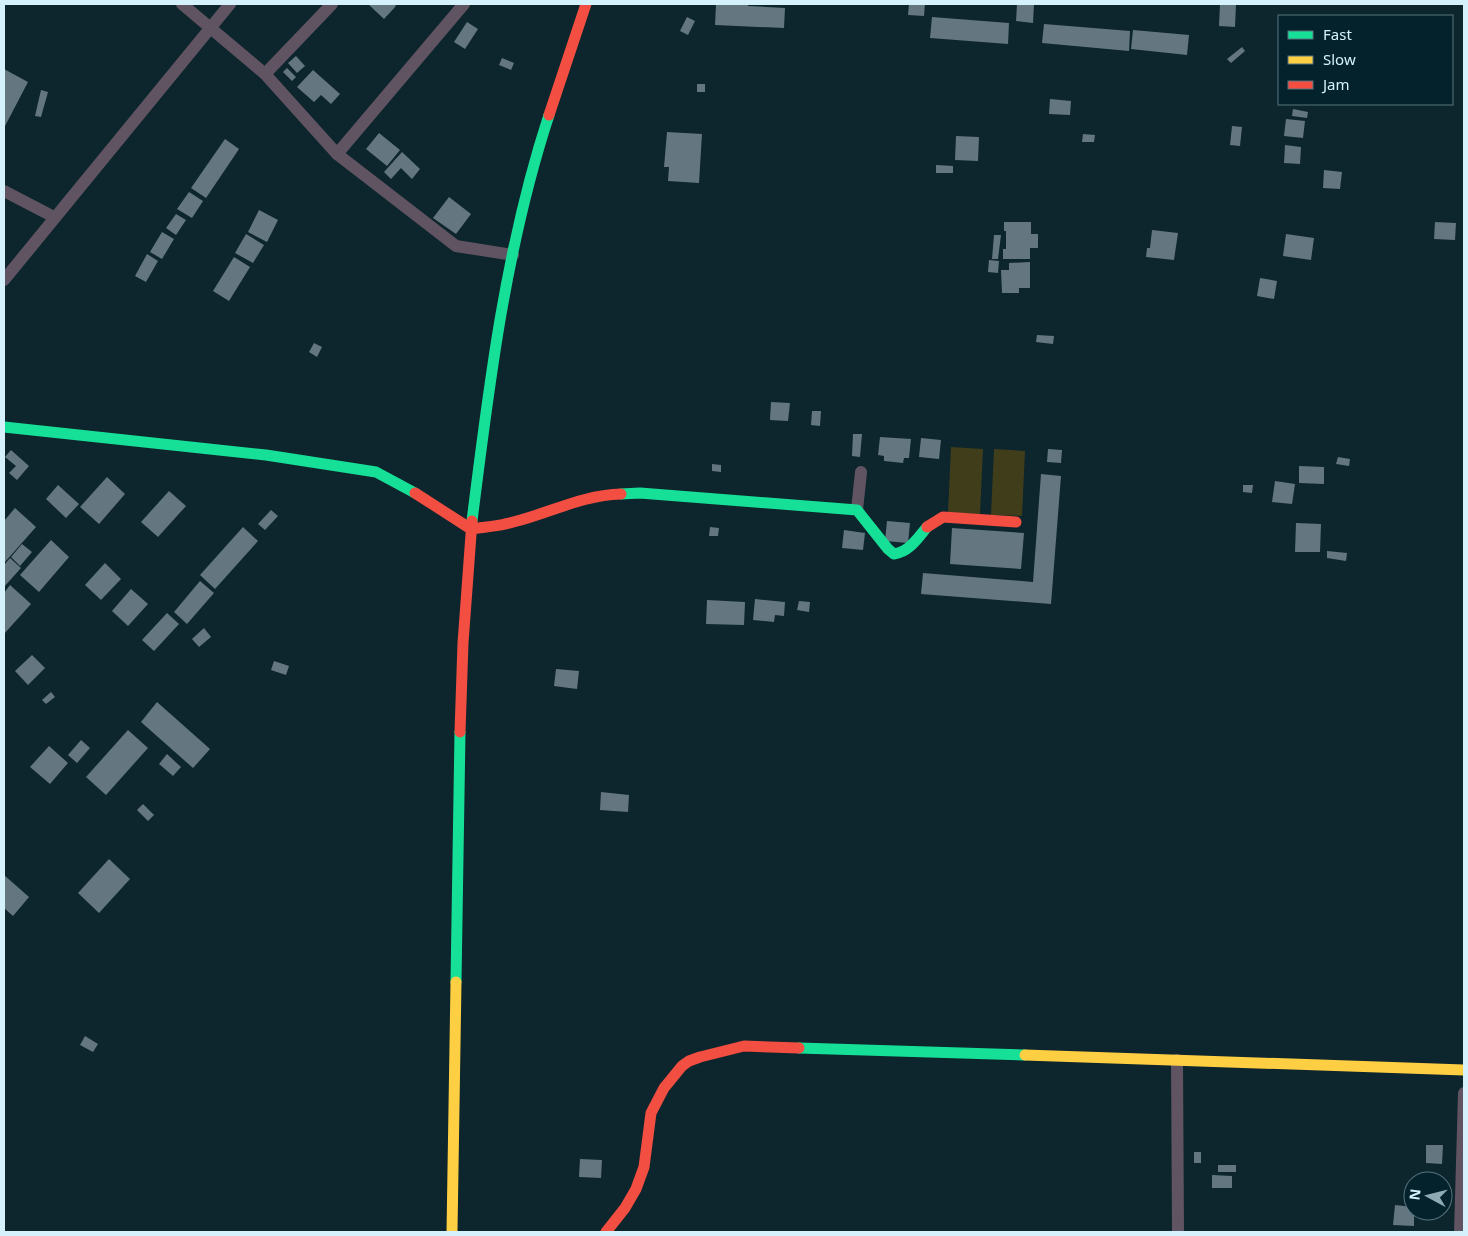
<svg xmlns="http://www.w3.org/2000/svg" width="1468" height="1236" font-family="'Noto Sans',sans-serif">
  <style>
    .green { fill: #403d1b }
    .building { fill: #647780 }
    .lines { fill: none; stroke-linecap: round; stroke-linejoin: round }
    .street { stroke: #605462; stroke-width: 12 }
    .fast { stroke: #16e098; stroke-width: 11 }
    .slow { stroke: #ffcf43; stroke-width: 11 }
    .jam { stroke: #f24e42; stroke-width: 11 }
  </style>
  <rect width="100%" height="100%" fill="#0d252c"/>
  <!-- green -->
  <g class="green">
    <polygon points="951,447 983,449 980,514 948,513"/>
    <polygon points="994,449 1025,451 1022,516 991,515"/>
  </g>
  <!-- building -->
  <g class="building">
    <polygon points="368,4 394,4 396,6 384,19"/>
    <polygon points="716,4 748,4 748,6 785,8 784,28 715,25"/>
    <polygon points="909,4 925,4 924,16 908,15"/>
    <polygon points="1017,4 1034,4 1033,23 1016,21"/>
    <polygon points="1220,4 1236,4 1235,27 1219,26"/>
    <polygon points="687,17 695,21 688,35 680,31"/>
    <polygon points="932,17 1009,23 1008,44 930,38"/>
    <polygon points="467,22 478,29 465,49 454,42"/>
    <polygon points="1044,24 1130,31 1129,51 1042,43"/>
    <polygon points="1133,30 1189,35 1187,55 1131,49"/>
    <polygon points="1242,47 1245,51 1231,63 1227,59"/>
    <polygon points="296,56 305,66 297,73 288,63"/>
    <polygon points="502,58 514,63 511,70 499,65"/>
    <polygon points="287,68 296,77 292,81 283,72"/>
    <polygon points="4,69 28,82 4,128"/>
    <polygon points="313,70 340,94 331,104 321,95 314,102 297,87"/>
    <rect x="697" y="84" width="8" height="8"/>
    <polygon points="41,90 48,92 41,117 35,116"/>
    <polygon points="1050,99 1071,101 1070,115 1049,114"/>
    <polygon points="1293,109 1308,112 1307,118 1292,116"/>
    <polygon points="1286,119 1305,121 1303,138 1284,136"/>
    <polygon points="1232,126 1242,127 1240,146 1230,145"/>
    <polygon points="667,132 702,134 699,183 668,181 669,167 664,167"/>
    <polygon points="379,133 400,150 387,166 366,149"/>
    <polygon points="1083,134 1095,135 1094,142 1082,142"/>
    <polygon points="956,136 979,137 978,161 955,160"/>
    <polygon points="225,139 239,149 206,198 191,188"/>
    <polygon points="1285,145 1301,147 1300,164 1284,163"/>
    <polygon points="402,152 420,169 412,179 401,168 391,179 384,172"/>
    <polygon points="936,165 953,166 953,173 936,173"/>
    <polygon points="1324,170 1342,172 1340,189 1323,188"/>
    <polygon points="189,192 203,201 192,218 177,209"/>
    <polygon points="449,197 471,214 456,234 433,218"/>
    <polygon points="259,210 278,220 267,242 248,232"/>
    <polygon points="176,214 186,220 176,235 166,228"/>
    <polygon points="1004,222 1031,222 1031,234 1038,234 1038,248 1030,248 1030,259 1003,259 1003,249 1006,249 1006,231 1004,231"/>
    <polygon points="1435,222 1456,223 1455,240 1434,239"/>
    <polygon points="1152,230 1178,233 1174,260 1146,257 1147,248 1150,248"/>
    <polygon points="162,232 174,239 162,259 150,252"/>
    <polygon points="246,234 264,245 253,263 235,253"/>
    <polygon points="1286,234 1314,238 1311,260 1283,256"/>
    <polygon points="994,235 1001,235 998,259 992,259"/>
    <polygon points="147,254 158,261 146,282 135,276"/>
    <polygon points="234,257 250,267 229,301 213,291"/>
    <polygon points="989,260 999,261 998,273 988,272"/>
    <polygon points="1030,262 1030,288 1019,288 1019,293 1002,293 1001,270 1009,270 1009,263"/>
    <polygon points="1260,278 1277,281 1274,299 1257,296"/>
    <polygon points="1037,335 1054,336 1053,344 1036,342"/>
    <polygon points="314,343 322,347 317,357 309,352"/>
    <polygon points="771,402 790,403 788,421 770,420"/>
    <polygon points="812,411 821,411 820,426 811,425"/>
    <polygon points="853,434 862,434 860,457 852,456"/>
    <polygon points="880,437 911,439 909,458 904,458 903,463 884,461 884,456 878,455"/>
    <polygon points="921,438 941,440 939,459 919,457"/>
    <polygon points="1048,449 1062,450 1061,463 1047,462"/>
    <polygon points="11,450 29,466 17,480 9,473 16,466 5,457"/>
    <polygon points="1338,457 1350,459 1349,466 1336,464"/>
    <polygon points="712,464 721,465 721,472 712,471"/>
    <polygon points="1299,466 1324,467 1324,484 1299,483"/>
    <polygon points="1041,474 1061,476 1051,604 921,594 923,573 1033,582"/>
    <polygon points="107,477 125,494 99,524 80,507"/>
    <polygon points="1275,481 1295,484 1292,504 1272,502"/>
    <polygon points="58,485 79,504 66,518 46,499"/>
    <polygon points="1243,485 1253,485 1252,493 1243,492"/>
    <polygon points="169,491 186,506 158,537 141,522"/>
    <polygon points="15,508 36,527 5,562 4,560 4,521"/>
    <polygon points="271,510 278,516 265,530 258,524"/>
    <polygon points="887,521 910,523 908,543 885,541"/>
    <polygon points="1296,523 1321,524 1320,552 1295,552"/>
    <polygon points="243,527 258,541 215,589 200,575"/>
    <polygon points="710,527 719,528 718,536 709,536"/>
    <polygon points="952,528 1024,533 1021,569 950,564"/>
    <polygon points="844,530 865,533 863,550 842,548"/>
    <polygon points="51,540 69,557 39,592 20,575"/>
    <polygon points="22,544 32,552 20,566 11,557"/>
    <polygon points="1327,551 1347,553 1346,561 1327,558"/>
    <polygon points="10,558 21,568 4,587 4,565"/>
    <polygon points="105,563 121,579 101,600 85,585"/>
    <polygon points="200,581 214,593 187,624 174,612"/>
    <polygon points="10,585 31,604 4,634 4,593"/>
    <polygon points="131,589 148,604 128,626 112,611"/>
    <polygon points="755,599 785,602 784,616 775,615 774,622 753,620"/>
    <polygon points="707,600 745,602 744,625 706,624"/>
    <polygon points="799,601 810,602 809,612 797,610"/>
    <polygon points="167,613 179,624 154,651 142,640"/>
    <polygon points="204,628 211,637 199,647 192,639"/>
    <polygon points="32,655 45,668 28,685 15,671"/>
    <polygon points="274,661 289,666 286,675 271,670"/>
    <polygon points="556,669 579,671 577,689 554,686"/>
    <polygon points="51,692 55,697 46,704 42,700"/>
    <polygon points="157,702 210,749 193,768 141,722"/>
    <polygon points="128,730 148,748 106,795 86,777"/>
    <polygon points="81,740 90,748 77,763 68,755"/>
    <polygon points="49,746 68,763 50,784 30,767"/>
    <polygon points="167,754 181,767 173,776 159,764"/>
    <polygon points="601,792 629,795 628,812 600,810"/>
    <polygon points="143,804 154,815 148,821 137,810"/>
    <polygon points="109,859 130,879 99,913 78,893"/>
    <polygon points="4,875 29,897 13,916 4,908"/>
    <polygon points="85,1036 98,1044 93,1052 80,1045"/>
    <polygon points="1426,1145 1443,1145 1442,1164 1426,1163"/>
    <rect x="1194" y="1152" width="7" height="11"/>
    <polygon points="580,1159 602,1160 601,1178 579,1177"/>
    <rect x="1218" y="1165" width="18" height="7"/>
    <polygon points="1212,1175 1232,1176 1232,1188 1212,1188"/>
    <polygon points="1395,1205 1413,1207 1413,1211 1414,1211 1414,1226 1393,1225"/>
  </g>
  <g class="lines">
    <!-- street -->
    <g class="street">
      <polyline points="182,4 265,74 337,154 464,4"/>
      <polyline points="265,74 332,4"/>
      <polyline points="337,154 456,246 513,255"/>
      <polyline points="4,191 54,217"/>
      <polyline points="4,280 230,4"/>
      <polyline points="857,510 861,472"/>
      <polyline points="1177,1060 1178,1232"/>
      <polyline points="1460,1232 1464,1093"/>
    </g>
    <!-- fast -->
    <g class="fast">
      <polyline points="4,427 266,455 376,472 415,493"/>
      <path d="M621 494 640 493 857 510 888 549 894 554C909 552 918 538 927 527"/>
      <path d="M472 521C489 384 506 246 549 115"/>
      <polyline points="456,982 460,732"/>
      <polyline points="799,1048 1025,1055"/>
    </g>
    <!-- slow -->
    <g class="slow">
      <polyline points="1025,1055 1464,1070"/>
      <polyline points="452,1232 456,982"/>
    </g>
    <!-- jam -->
    <g class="jam">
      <polyline points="549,115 586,4"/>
      <path d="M415 493 471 529C482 527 494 527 505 524 544 516 580 495 621 494"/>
      <polyline points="927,527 943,517 1016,522"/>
      <polyline points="460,732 463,643 472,521"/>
      <polyline points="606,1232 625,1208 636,1189 644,1167 651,1113 664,1088 682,1066 689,1061 700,1057 744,1046 799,1048"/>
    </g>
  </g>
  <!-- border -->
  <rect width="1468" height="1236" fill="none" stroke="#d5f2fc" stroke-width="10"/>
  <!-- legend -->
  <rect x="1278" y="15" width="175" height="90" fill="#03222b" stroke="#57757f"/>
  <rect x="1288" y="31" width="25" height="8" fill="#16e098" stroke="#57757f"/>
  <text x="1323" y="40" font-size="15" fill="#d5f2fc">Fast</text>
  <rect x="1288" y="56" width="25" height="8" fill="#ffcf43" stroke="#57757f"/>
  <text x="1323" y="65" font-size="15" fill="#d5f2fc">Slow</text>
  <rect x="1288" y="81" width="25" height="8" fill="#f24e42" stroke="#57757f"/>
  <text x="1323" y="90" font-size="15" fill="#d5f2fc">Jam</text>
  <!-- north arrow -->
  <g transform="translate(1428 1196) rotate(277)"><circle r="24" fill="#03222b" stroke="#57757f"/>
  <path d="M0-4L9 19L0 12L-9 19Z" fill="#8faab3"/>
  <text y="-8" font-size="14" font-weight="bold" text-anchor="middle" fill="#d5f2fc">N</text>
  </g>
</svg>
